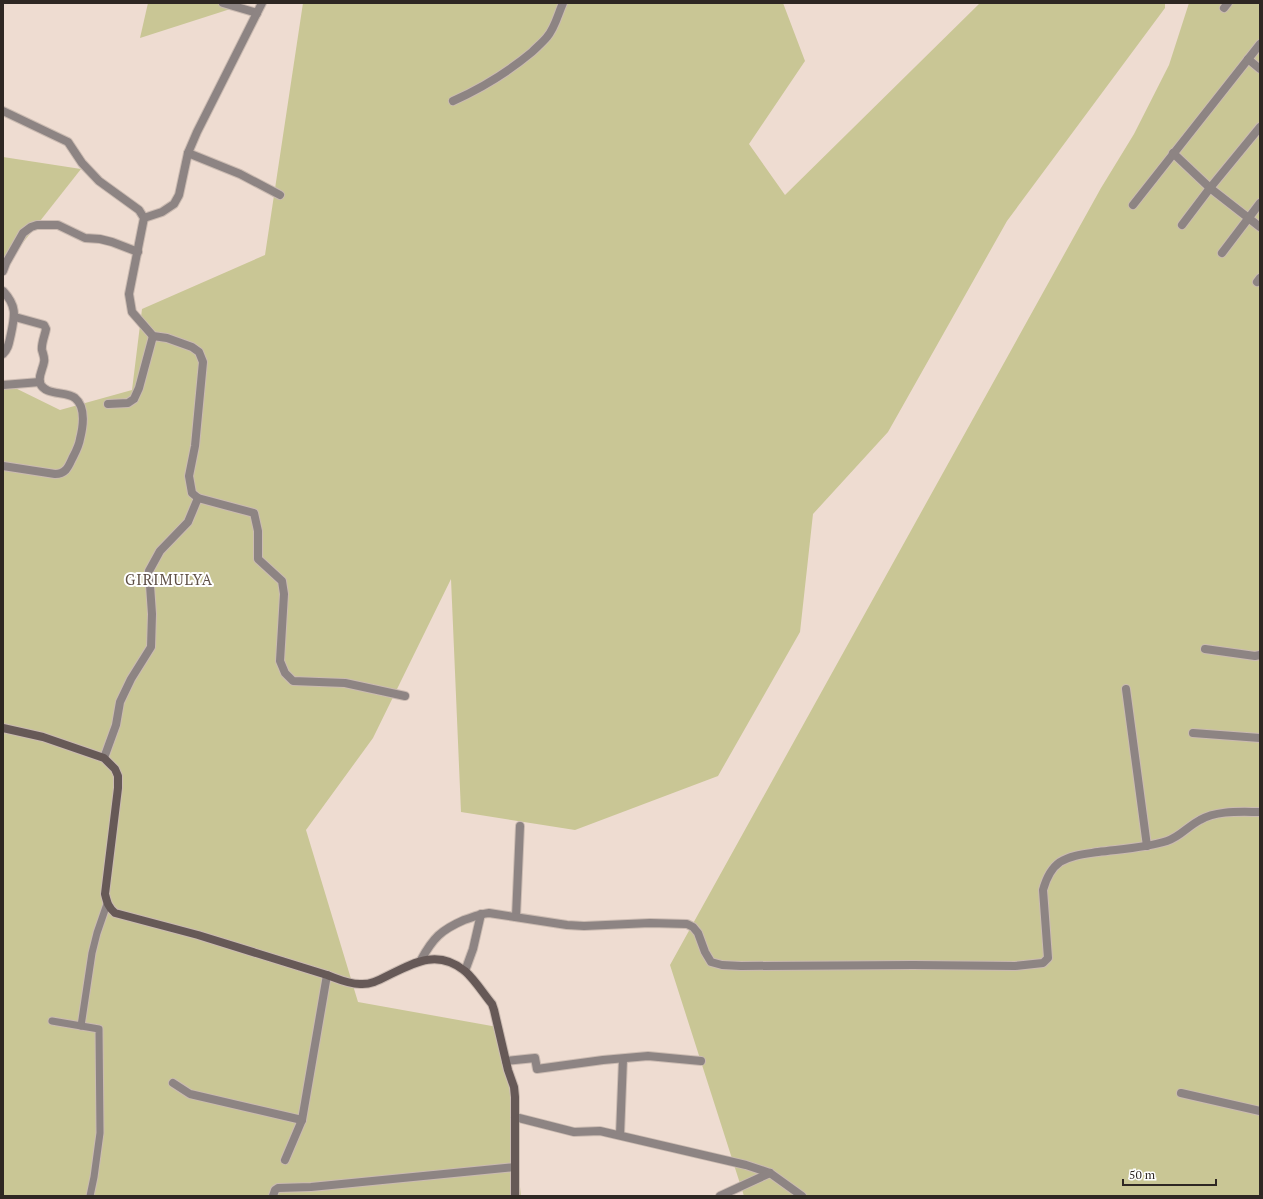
<svg xmlns="http://www.w3.org/2000/svg" width="1263" height="1199" font-family="'PT Serif',serif">
  <style>
    .grass { fill: #c9c695 }
    .lines { fill: none; stroke-linecap: round; stroke-linejoin: round }
    .lane-casing { stroke: #cbbbb2; stroke-width: 9 }
    .street-casing { stroke: #cbbbb2; stroke-width: 10 }
    .secondary-casing { stroke: #cbbbb2; stroke-width: 10 }
    .lane { stroke: #8d8483; stroke-width: 7 }
    .street { stroke: #8d8483; stroke-width: 8 }
    .secondary { stroke: #665957; stroke-width: 8 }
    .labels { text-anchor: middle; stroke-width: 4; stroke-linejoin: round; paint-order: stroke }
    .quarter-label { font-size: 15px; letter-spacing: 1px; fill: #5e4f45; stroke: #fff }
  </style>
  <rect width="100%" height="100%" fill="#eedcd1"/>
  <!-- grass -->
  <g class="grass">
    <polygon points="148,3 249,3 140,38"/>
    <polygon points="303,3 783,3 805,61 749,144 785,195 980,3 1165,3 1165,8 1007,221 888,432 813,514 800,632 718,776 575,830 461,812 451,579 373,738 306,830 358,1002 503,1028 521,1196 3,1196 3,382 60,410 132,390 142,309 265,255"/>
    <polygon points="1189,3 1260,3 1260,1196 744,1196 670,965 1101,188 1134,134 1169,65"/>
    <polygon points="3,157 81,169 3,268"/>
  </g>
  <g class="lines">
    <defs>
      <g id="lane">
        <polyline points="52,1021 99,1029 100,1133 94,1177 90,1196"/>
        <polyline points="81,1026 92,953 97,933 107,904"/>
      </g>
      <g id="street">
        <polyline points="223,3 257,13"/>
        <polyline points="1224,8 1228,3"/>
        <polyline points="1248,59 1260,69"/>
        <path d="M453 101C482 88 508 72 532 52 537 47 543 42 547 37 555 28 558 14 563 3"/>
        <polyline points="3,111 68,142 82,163 99,181 139,210 144,218 129,294 132,312 153,336 167,338 192,347 199,352 203,362 195,446 189,476 192,493 198,498 254,513 258,531 258,559 282,581 284,594 280,661 285,673 293,681 345,683 405,696"/>
        <polyline points="188,153 240,174 280,195"/>
        <polyline points="1173,153 1210,188 1260,227"/>
        <polyline points="1133,205 1260,44"/>
        <polyline points="144,218 162,212 174,204 179,195 188,153 197,132 262,3"/>
        <polyline points="1182,225 1210,188 1260,127"/>
        <polyline points="1222,253 1260,203"/>
        <polyline points="3,271 6,263 23,233 31,227 37,225 58,225 85,238 100,239 112,242 138,252"/>
        <polyline points="1257,282 1260,278"/>
        <path d="M3 291C17 306 15 315 11 334 9 342 9 348 3 354"/>
        <polyline points="3,385 40,382"/>
        <polyline points="108,404 128,403 134,399 139,388 153,336"/>
        <path d="M3 466 55 474C65 474 68 468 72 459 75 453 79 446 80 439 83 427 86 407 75 398 66 391 45 396 40 383 38 376 43 369 44 362 45 358 43 354 42 350 41 344 45 335 46 329L44 325 15 317"/>
        <polyline points="1205,649 1255,656 1260,655"/>
        <polyline points="1126,689 1147,846"/>
        <polyline points="1193,733 1260,738"/>
        <polyline points="104,758 116,725 120,702 131,679 151,647 152,614 149,571 160,551 188,522 198,498"/>
        <polyline points="516,917 520,826"/>
        <path d="M421 960C433 938 441 930 464 920 473 917 480 914 489 913L567 925 584 926 650 923 687 924 693 927 698 933 705 952 711 962 722 965 741 966 913 965 1015 966 1043 963 1048 958 1043 890C1046 879 1050 869 1060 862 1071 855 1085 854 1098 852 1121 849 1145 848 1167 841 1180 837 1188 826 1200 820 1217 810 1241 812 1260 812"/>
        <polyline points="465,971 473,949 481,914"/>
        <polyline points="506,1061 535,1058 537,1069 603,1060 648,1056 701,1061"/>
        <polyline points="173,1083 190,1094 302,1120"/>
        <polyline points="1181,1093 1260,1111"/>
        <polyline points="515,1117 574,1132 600,1131 746,1165 770,1173 802,1196"/>
        <polyline points="620,1135 623,1059"/>
        <polyline points="285,1160 302,1120 327,975"/>
        <polyline points="273,1196 275,1190 278,1188 311,1187 515,1167"/>
        <polyline points="720,1196 770,1173"/>
      </g>
      <path id="secondary" d="M3 728 43 737 104 758 115 769 118 776V788L105 894C107 902 108 907 115 913L198 935 327 975C338 979 348 984 360 984 371 985 381 979 391 974 417 961 439 950 465 971 475 980 483 993 492 1004L494 1010 508 1070 514 1087 515 1097V1196"/>
    </defs>
    <!-- lane casing -->
    <use href="#lane" class="lane-casing"/>
    <!-- street casing -->
    <use href="#street" class="street-casing"/>
    <!-- secondary casing -->
    <use href="#secondary" class="secondary-casing"/>
    <!-- lane -->
    <use href="#lane" class="lane"/>
    <!-- street -->
    <use href="#street" class="street"/>
    <!-- secondary -->
    <use href="#secondary" class="secondary"/>
  </g>
  <g class="labels">
    <!-- quarter labels -->
    <g class="quarter-label">
      <text x="169" y="585">GIRIMULYA</text>
    </g>
  </g>
  <!-- border -->
  <rect width="1263" height="1199" fill="none" stroke="#2e2723" stroke-width="8"/>
  <!-- scale -->
  <path d="M1123 1179v6h93v-6" fill="none" stroke="#2e2723" stroke-width="2"/>
  <text x="1129" y="1179" font-size="12" fill="#2e2723" stroke="#ffffff" stroke-width="3" paint-order="stroke">50 m</text>
</svg>
